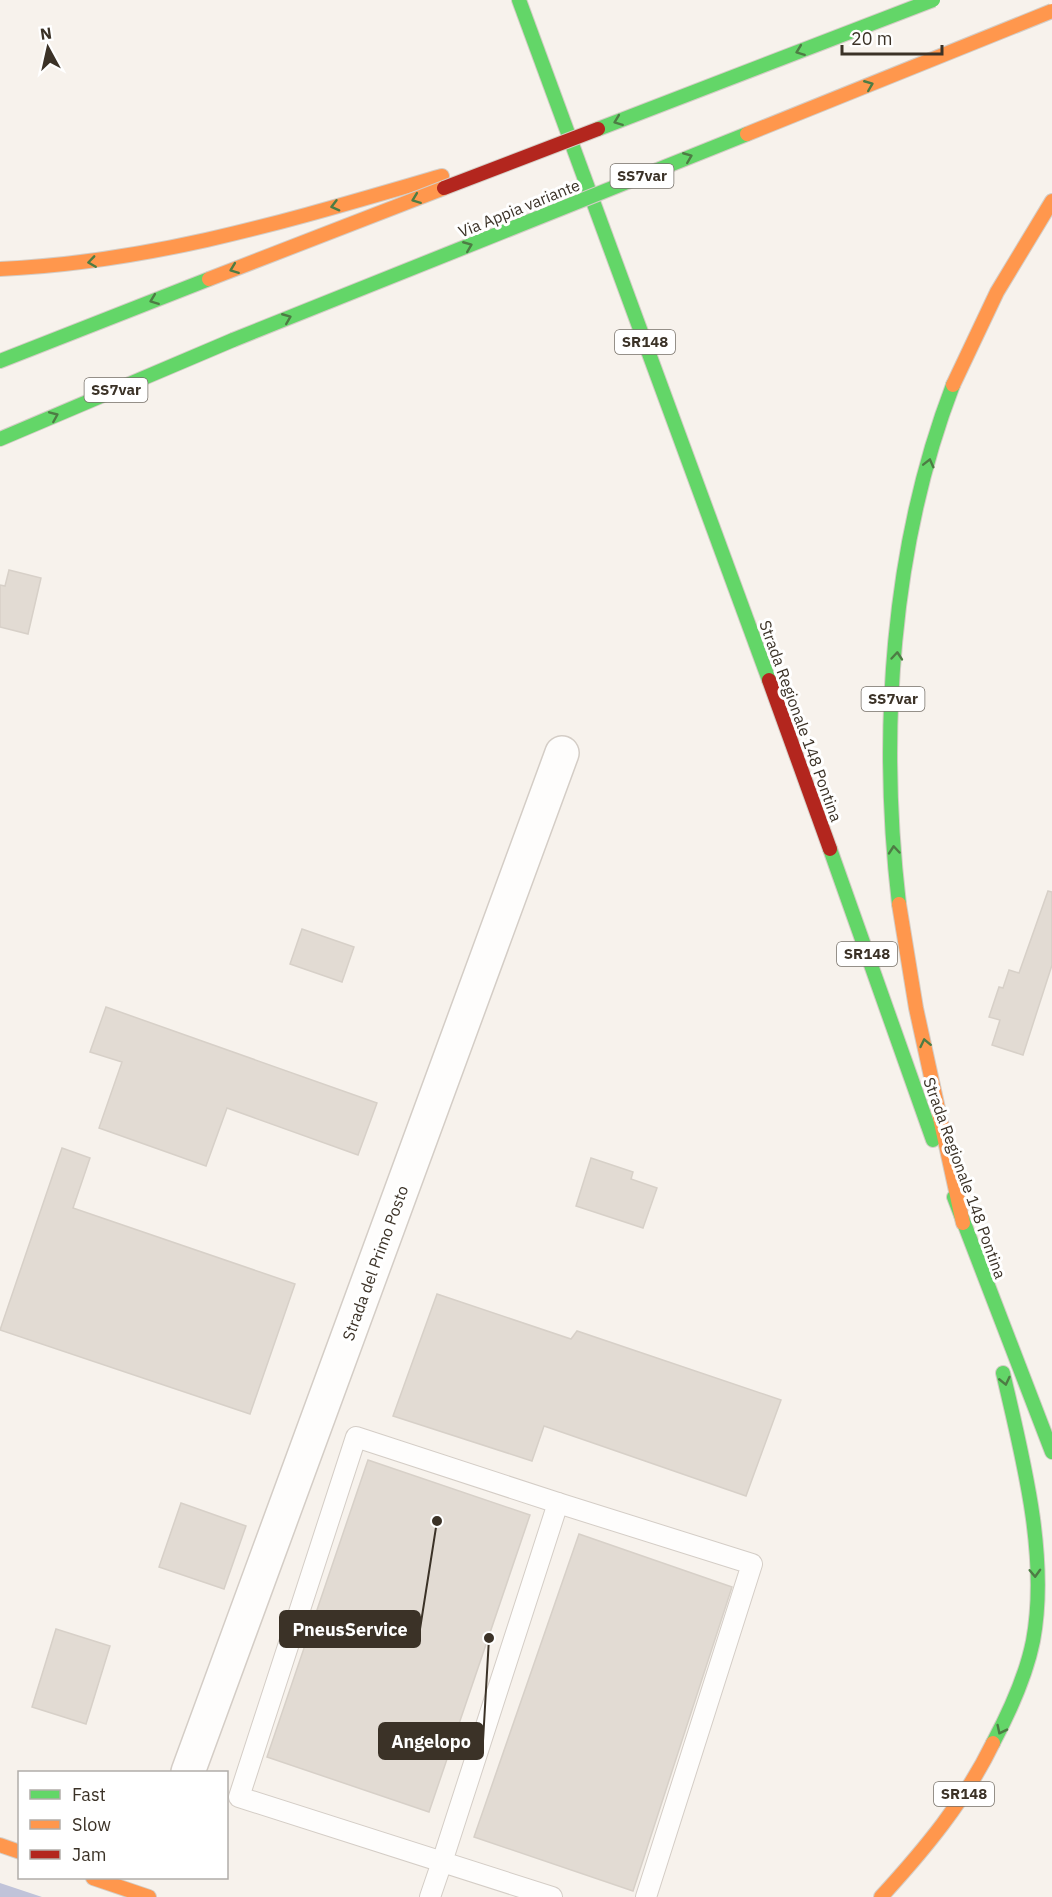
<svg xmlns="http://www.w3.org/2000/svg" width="1052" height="1897" font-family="'IBM Plex Sans',sans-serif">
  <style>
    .water { fill: #c0c3d9 }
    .building { fill: #e2dbd3; stroke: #d7d0c8; stroke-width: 1.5 }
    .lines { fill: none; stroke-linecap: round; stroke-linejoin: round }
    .lane-casing { stroke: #d4cdc6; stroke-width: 22 }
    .street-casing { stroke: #d4cdc6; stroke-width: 36 }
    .fast-casing { stroke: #d4cdc6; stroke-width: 16 }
    .slow-casing { stroke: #d4cdc6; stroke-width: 16 }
    .jam-casing { stroke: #d4cdc6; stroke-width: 16 }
    .lane { stroke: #fefdfc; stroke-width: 20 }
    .street { stroke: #fefdfc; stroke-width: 33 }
    .fast { stroke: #63d668; stroke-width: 14 }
    .slow { stroke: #ff974d; stroke-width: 14 }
    .jam { stroke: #b3261e; stroke-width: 14 }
    .fast-bridge-casing { stroke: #d4cdc6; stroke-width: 16; stroke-linecap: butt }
    .slow-bridge-casing { stroke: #d4cdc6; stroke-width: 16; stroke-linecap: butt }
    .jam-bridge-casing { stroke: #d4cdc6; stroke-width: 16; stroke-linecap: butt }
    .fast-bridge { stroke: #63d668; stroke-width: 14 }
    .slow-bridge { stroke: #ff974d; stroke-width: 14 }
    .jam-bridge { stroke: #b3261e; stroke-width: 14 }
    .oneway { stroke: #4d7c44 }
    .labels { text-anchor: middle; stroke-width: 6; stroke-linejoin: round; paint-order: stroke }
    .shield { fill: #fff; stroke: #767068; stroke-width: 1.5 }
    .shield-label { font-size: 15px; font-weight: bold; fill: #3b3227 }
    .street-label { font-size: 16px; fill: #3b3227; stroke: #fff }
    .leader { fill: none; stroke: #3b3227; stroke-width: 2 }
    .callout-dot { fill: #3b3227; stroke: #fff; stroke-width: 2 }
    .callout { fill: #3b3227; stroke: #3b3227; stroke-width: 2 }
    .callout-label { font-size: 18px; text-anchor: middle; font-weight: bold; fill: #fff }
  </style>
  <rect width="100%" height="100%" fill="#f7f2ec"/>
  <!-- water -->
  <polygon class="water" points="0,1883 42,1897 0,1897"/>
  <!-- building -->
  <g class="building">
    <polygon points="9,570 41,578 28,634 0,627 0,585 5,586"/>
    <polygon points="1048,891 1052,892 1052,965 1023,1055 992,1045 1000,1020 989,1017 999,987 1003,988 1009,970 1019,973"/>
    <polygon points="302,929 354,947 342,982 290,964"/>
    <polygon points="106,1007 377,1103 358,1155 227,1108 206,1166 99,1128 122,1062 90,1052"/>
    <polygon points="62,1148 90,1158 73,1208 295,1284 250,1414 0,1330"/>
    <polygon points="591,1158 633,1172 631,1179 657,1188 643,1228 576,1206"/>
    <polygon points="437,1294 571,1339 577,1331 781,1400 746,1496 544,1426 532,1461 393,1416"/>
    <polygon points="368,1460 530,1515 429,1812 267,1757"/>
    <polygon points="181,1503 246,1526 224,1589 159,1567"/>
    <polygon points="579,1534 732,1587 633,1891 474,1837"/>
    <polygon points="56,1629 110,1646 86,1724 32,1707"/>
  </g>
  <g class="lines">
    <defs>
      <g id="lane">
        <polyline points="558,1503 752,1564 646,1897"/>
        <polyline points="430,1897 442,1862 558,1503 356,1437 239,1797 552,1897"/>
      </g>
      <polyline id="street" points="188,1772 562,753"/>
      <g id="fast">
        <polyline points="519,0 769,680"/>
        <polyline points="0,361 209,279"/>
        <polyline points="0,439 233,340"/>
        <polyline points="830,849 933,1140"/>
        <path d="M899 904C879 733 891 547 953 385"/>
        <polyline points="954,1197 1052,1452"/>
        <path d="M993 1743C1010 1711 1026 1676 1033 1641 1049 1556 1022 1455 1003 1373"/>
      </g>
      <g id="slow">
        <path d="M0 269C156 262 293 219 442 176"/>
        <polyline points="953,385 997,292 1052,201"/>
        <polyline points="899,904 916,1008 963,1223"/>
        <polyline points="0,1845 20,1852"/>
        <polyline points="93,1878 149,1897"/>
        <path d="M881 1897C924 1850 965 1801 993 1743"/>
      </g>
      <polyline id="jam" points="769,680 830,849"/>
    </defs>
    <!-- lane casing -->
    <use href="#lane" class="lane-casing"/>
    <!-- street casing -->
    <use href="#street" class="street-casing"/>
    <!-- fast casing -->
    <use href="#fast" class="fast-casing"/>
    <!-- slow casing -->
    <use href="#slow" class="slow-casing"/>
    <!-- jam casing -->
    <use href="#jam" class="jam-casing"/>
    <!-- lane -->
    <use href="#lane" class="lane"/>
    <!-- street -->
    <use href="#street" class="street"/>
    <!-- fast -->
    <use href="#fast" class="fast"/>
    <!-- slow -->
    <use href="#slow" class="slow"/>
    <!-- jam -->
    <use href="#jam" class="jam"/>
    <defs>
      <g id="fast-bridge">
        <polyline points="598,129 933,0"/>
        <polyline points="233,340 747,134"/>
      </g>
      <g id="slow-bridge">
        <polyline points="747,134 1052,11"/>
        <polyline points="209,279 444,188"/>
      </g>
      <polyline id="jam-bridge" points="444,188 598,129"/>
    </defs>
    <!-- fast-bridge casing -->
    <use href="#fast-bridge" class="fast-bridge-casing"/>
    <!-- slow-bridge casing -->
    <use href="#slow-bridge" class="slow-bridge-casing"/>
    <!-- jam-bridge casing -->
    <use href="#jam-bridge" class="jam-bridge-casing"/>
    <!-- fast-bridge -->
    <use href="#fast-bridge" class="fast-bridge"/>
    <!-- slow-bridge -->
    <use href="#slow-bridge" class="slow-bridge"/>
    <!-- jam-bridge -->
    <use href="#jam-bridge" class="jam-bridge"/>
  </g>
  <!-- one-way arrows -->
  <defs><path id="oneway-chevron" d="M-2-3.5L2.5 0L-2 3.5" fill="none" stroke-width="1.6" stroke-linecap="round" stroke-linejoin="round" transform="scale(1.5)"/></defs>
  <g class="oneway">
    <use href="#oneway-chevron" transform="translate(800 51) rotate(159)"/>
    <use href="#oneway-chevron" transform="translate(869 85) rotate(-22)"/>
    <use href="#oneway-chevron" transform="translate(618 121) rotate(159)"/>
    <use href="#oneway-chevron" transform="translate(688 157) rotate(-22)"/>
    <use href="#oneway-chevron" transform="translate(416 199) rotate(159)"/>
    <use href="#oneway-chevron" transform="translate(335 206) rotate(165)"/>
    <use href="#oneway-chevron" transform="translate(468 246) rotate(-22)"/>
    <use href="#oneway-chevron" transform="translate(92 262) rotate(172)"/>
    <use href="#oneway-chevron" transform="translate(234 269) rotate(159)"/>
    <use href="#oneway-chevron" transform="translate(154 300) rotate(159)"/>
    <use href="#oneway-chevron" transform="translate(287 318) rotate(-22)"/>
    <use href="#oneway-chevron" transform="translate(54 416) rotate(-23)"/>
    <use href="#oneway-chevron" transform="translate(929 463) rotate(-76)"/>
    <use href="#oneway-chevron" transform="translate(897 656) rotate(-85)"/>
    <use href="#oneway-chevron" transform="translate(894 850) rotate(-95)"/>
    <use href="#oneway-chevron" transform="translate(925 1043) rotate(-102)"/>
    <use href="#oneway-chevron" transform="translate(1005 1381) rotate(77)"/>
    <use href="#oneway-chevron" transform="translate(1035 1573) rotate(88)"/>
    <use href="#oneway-chevron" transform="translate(1001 1730) rotate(116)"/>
  </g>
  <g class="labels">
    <!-- shield labels -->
    <g class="shield">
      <rect x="610.5" y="164" width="63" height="24" rx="4.5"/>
      <rect x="615" y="330" width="60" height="24" rx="4.5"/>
      <rect x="84.5" y="378" width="63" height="24" rx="4.5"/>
      <rect x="861.5" y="687" width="63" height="24" rx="4.5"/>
      <rect x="837" y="942" width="60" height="24" rx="4.5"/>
      <rect x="934" y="1782" width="60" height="24" rx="4.5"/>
    </g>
    <g class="shield-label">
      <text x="642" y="181">SS7var</text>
      <text x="645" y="347">SR148</text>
      <text x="116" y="395">SS7var</text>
      <text x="893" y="704">SS7var</text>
      <text x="867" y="959">SR148</text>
      <text x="964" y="1799">SR148</text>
    </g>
    <!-- street labels -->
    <g class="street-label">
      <text transform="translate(519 208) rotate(-22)" y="6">Via Appia variante</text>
      <text transform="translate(801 721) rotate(70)" y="6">Strada Regionale 148 Pontina</text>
      <text transform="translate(965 1178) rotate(70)" y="6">Strada Regionale 148 Pontina</text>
      <text transform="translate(375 1263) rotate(-70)" y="6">Strada del Primo Posto</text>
    </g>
  </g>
  <!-- callouts -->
  <path class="leader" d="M437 1521L420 1629M489 1638L483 1741"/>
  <g class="callout-dot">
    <circle cx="437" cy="1521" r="6"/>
    <circle cx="489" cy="1638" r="6"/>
  </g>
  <g class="callout">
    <rect x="280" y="1611" width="140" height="36" rx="6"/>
    <rect x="379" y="1723" width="104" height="36" rx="6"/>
  </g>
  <g class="callout-label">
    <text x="350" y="1636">PneusService</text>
    <text x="431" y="1748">Angelopo</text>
  </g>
  <!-- legend -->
  <rect x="18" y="1771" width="210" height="108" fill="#ffffff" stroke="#b1ada9" stroke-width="1.5"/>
  <rect x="30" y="1790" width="30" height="9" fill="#63d668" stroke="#b1ada9" stroke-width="1.5"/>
  <text x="72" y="1801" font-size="18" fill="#3b3227">Fast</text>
  <rect x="30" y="1820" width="30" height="9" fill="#ff974d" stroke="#b1ada9" stroke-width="1.5"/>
  <text x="72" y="1831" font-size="18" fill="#3b3227">Slow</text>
  <rect x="30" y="1850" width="30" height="9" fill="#b3261e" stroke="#b1ada9" stroke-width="1.5"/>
  <text x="72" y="1861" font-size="18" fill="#3b3227">Jam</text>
  <!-- north arrow -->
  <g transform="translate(48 48) rotate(352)" stroke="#ffffff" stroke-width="4.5" paint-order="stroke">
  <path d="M0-4.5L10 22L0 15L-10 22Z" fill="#3b3227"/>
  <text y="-9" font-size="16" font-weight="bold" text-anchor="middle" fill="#3b3227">N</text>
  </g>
  <!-- scale -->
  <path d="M842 45v9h100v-9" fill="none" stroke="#3b3227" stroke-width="3"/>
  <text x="851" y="45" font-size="18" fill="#3b3227" stroke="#ffffff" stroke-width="4.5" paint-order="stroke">20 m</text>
</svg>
